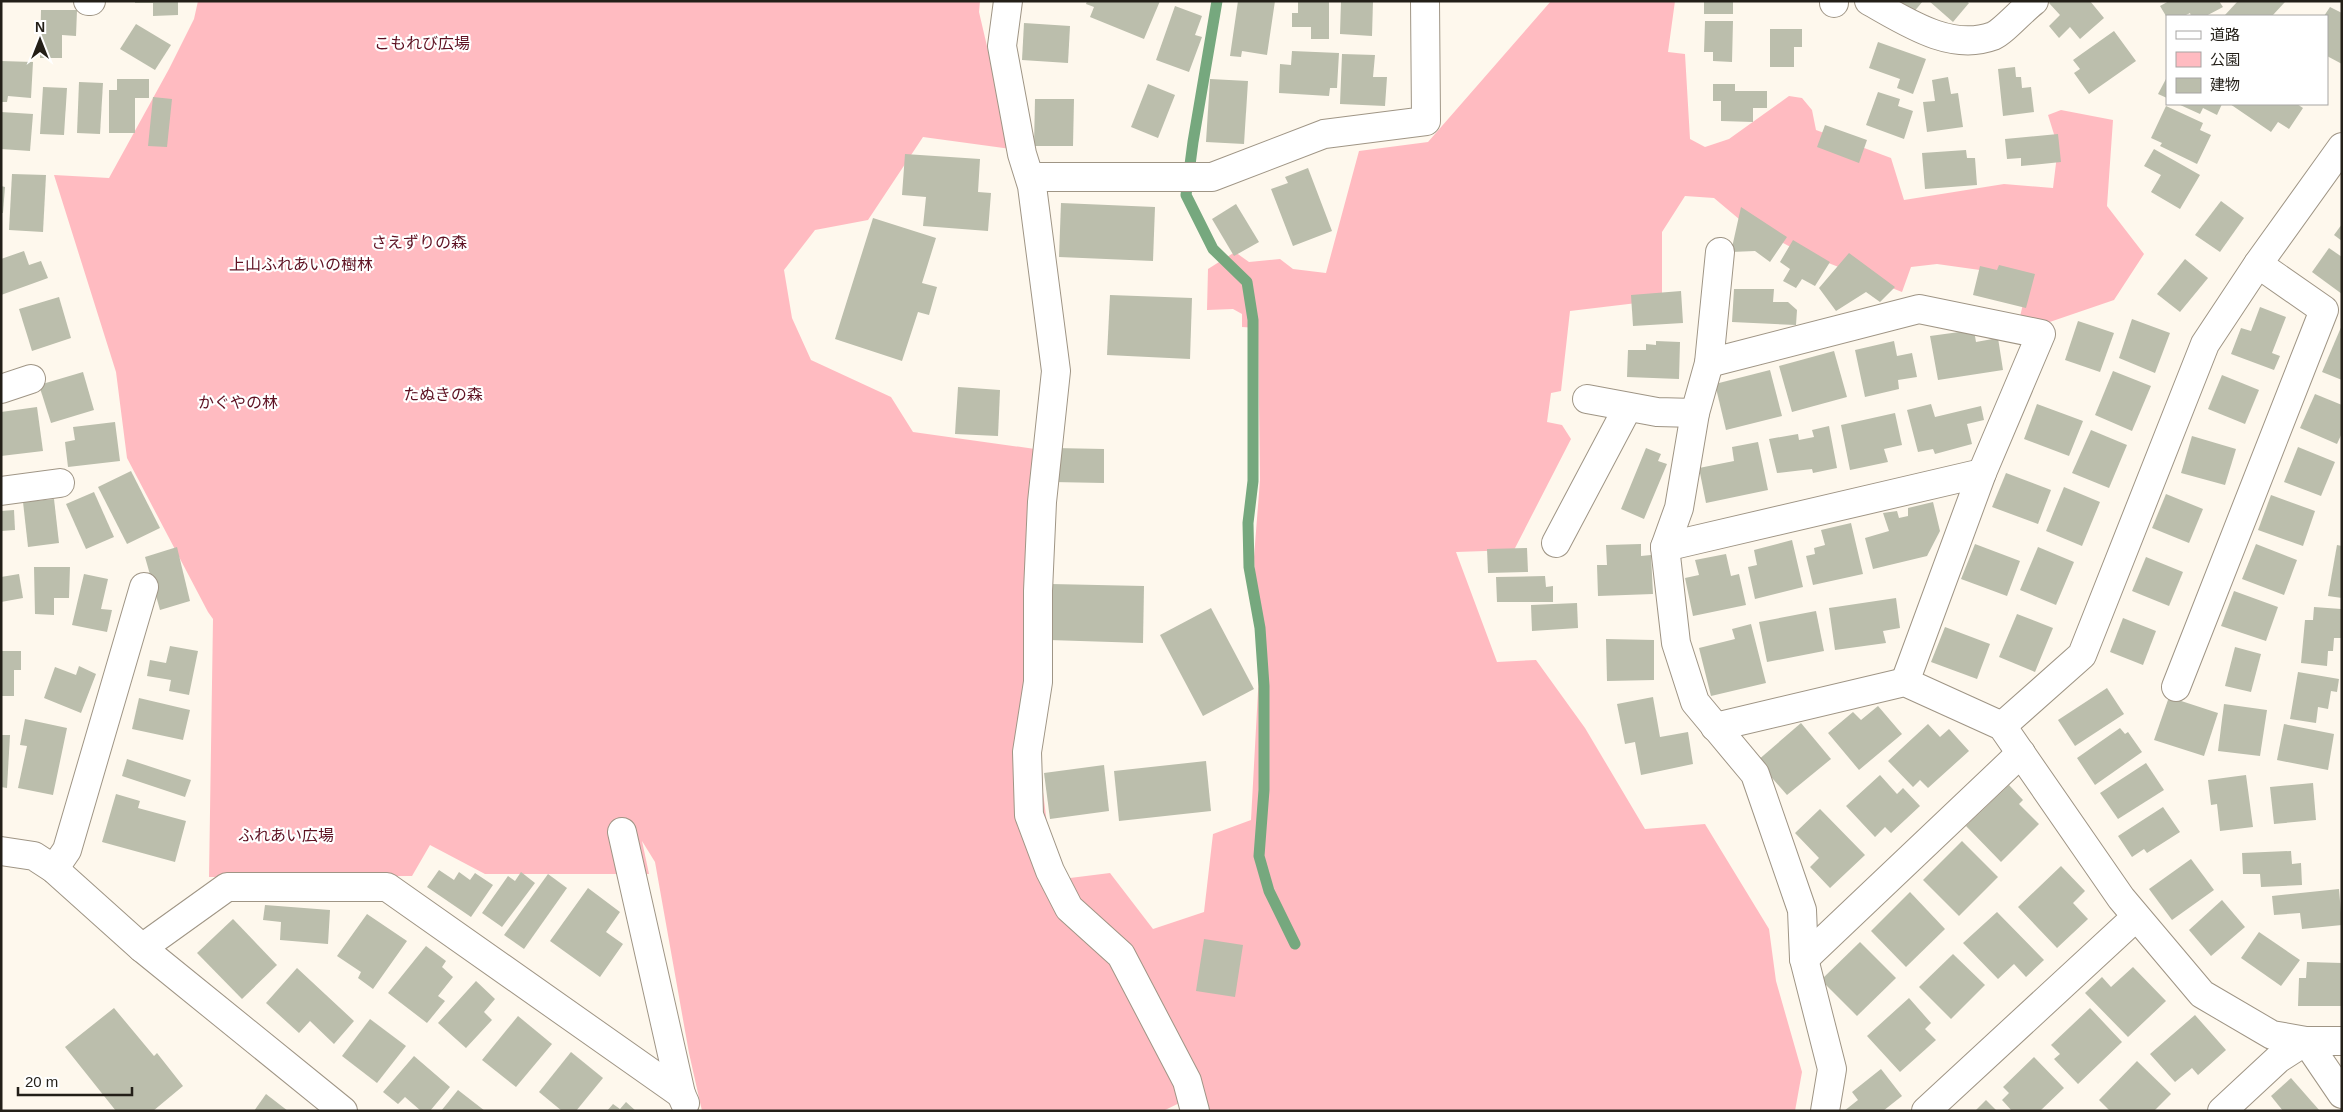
<svg xmlns="http://www.w3.org/2000/svg" width="2343" height="1112" font-family="Helvetica,'Noto Sans JP',sans-serif">
  <style>
    .green { fill: #ffbbc1 }
    .lines { fill: none; stroke-linecap: round; stroke-linejoin: round }
    .stream { stroke: #76a87e; stroke-width: 11 }
    .building { fill: #bbbeac }
    .minor-casing { stroke: #9f9585; stroke-width: 30 }
    .minor { stroke: #fff; stroke-width: 28 }
    .labels { text-anchor: middle; stroke-width: 4.5; stroke-linejoin: round; paint-order: stroke }
    .park-label { font-size: 16px; fill: #5e1122; stroke: #fff }
  </style>
  <rect width="100%" height="100%" fill="#fef8ed"/>
  <!-- green -->
  <polygon class="green" points="198,1 980,1 979,12 1011,149 923,137 868,220 815,230 784,270 792,318 811,360 891,397 913,432 1042,450 1036,736 1054,880 1110,873 1153,929 1204,912 1213,834 1251,820 1259,673 1254,557 1260,480 1258,328 1242,327 1242,314 1233,309 1207,310 1208,269 1235,252 1249,262 1280,259 1293,269 1326,273 1359,151 1428,142 1551,1 1675,1 1668,52 1685,54 1690,139 1705,147 1729,139 1789,96 1802,98 1812,110 1816,130 1891,158 1904,200 2004,184 2053,188 2058,147 2048,115 2061,110 2113,120 2107,206 2144,254 2114,300 2038,326 2019,321 2026,291 1987,271 1937,264 1911,267 1902,292 1798,251 1739,219 1714,198 1685,196 1662,232 1662,300 1570,311 1561,391 1551,393 1547,422 1562,425 1571,439 1514,550 1456,552 1497,662 1536,660 1585,728 1645,829 1705,824 1769,929 1776,981 1802,1072 1795,1111 1200,1111 1198,1094 1163,1111 702,1111 689,1053 655,862 642,841 649,874 485,874 430,845 412,876 209,877 213,619 208,612 127,458 116,372 54,175 109,178 169,69 194,19"/>
  <g class="lines">
    <!-- stream -->
    <polyline class="stream" points="1217,1 1193,142 1186,195 1213,249 1247,282 1253,320 1253,481 1248,523 1249,567 1260,628 1264,686 1264,790 1259,856 1269,891 1295,944"/>
  </g>
  <!-- building -->
  <g class="building">
    <polygon points="135,1 178,1 178,15 153,16 153,3 135,3"/>
    <polygon points="1087,1 1160,1 1144,39 1090,17 1094,7 1086,4"/>
    <polygon points="1238,1 1275,1 1267,55 1242,51 1241,57 1230,56"/>
    <polygon points="1298,1 1329,1 1329,39 1311,39 1311,27 1292,27 1292,13 1298,13"/>
    <polygon points="1341,1 1373,1 1372,36 1340,34"/>
    <polygon points="1899,1 1923,1 1913,13"/>
    <polygon points="1929,1 1966,1 1969,3 1953,22"/>
    <polygon points="2051,1 2090,1 2104,18 2080,39 2070,27 2059,38 2049,26 2060,15 2049,3"/>
    <polygon points="2169,1 2219,1 2223,7 2206,16 2191,16 2190,13 2184,16 2166,16 2160,6"/>
    <polygon points="2238,1 2284,1 2285,2 2272,16 2224,16"/>
    <rect x="1704" y="2" width="29" height="12"/>
    <polygon points="1175,6 1202,16 1195,35 1202,37 1189,72 1156,60"/>
    <polygon points="2330,7 2342,13 2342,64 2327,56 2327,16 2324,16"/>
    <polygon points="41,10 77,10 76,36 62,35 62,58 40,58"/>
    <polygon points="1705,21 1733,21 1732,62 1713,61 1713,52 1704,52"/>
    <polygon points="1024,23 1070,26 1068,63 1022,60"/>
    <polygon points="136,24 171,45 155,70 120,49"/>
    <polygon points="1770,29 1802,29 1802,47 1794,47 1794,67 1770,67"/>
    <polygon points="2114,31 2136,61 2089,94 2074,73 2080,69 2073,60"/>
    <polygon points="1878,42 1926,59 1913,94 1897,88 1900,79 1869,68"/>
    <polygon points="1292,51 1339,53 1337,88 1330,88 1329,96 1279,93 1280,64 1291,65"/>
    <polygon points="1342,54 1375,55 1373,77 1387,77 1385,106 1340,104"/>
    <polygon points="1,61 33,62 31,98 8,96 7,102 1,102"/>
    <polygon points="2015,67 2016,77 2021,77 2022,88 2031,87 2034,112 2003,116 1998,69"/>
    <polygon points="1948,77 1951,94 1958,93 1963,127 1927,132 1923,102 1935,101 1932,80"/>
    <polygon points="2167,77 2167,98 2158,94"/>
    <polygon points="117,79 149,79 149,98 135,98 135,133 109,133 109,90 117,90"/>
    <polygon points="1210,79 1248,81 1244,144 1206,142"/>
    <polygon points="79,82 103,83 100,134 77,133"/>
    <polygon points="1148,84 1175,95 1158,138 1131,127"/>
    <polygon points="1713,84 1735,84 1735,91 1767,91 1767,108 1753,108 1753,122 1721,121 1721,101 1713,101"/>
    <polygon points="43,87 67,88 64,135 40,134"/>
    <polygon points="1878,92 1900,99 1898,106 1913,111 1904,139 1866,125"/>
    <polygon points="153,97 172,99 167,147 148,146"/>
    <polygon points="1035,99 1074,99 1073,146 1034,146"/>
    <polygon points="2178,104 2222,104 2217,115 2203,108 2200,114"/>
    <polygon points="2230,104 2297,104 2303,108 2289,129 2278,122 2271,132"/>
    <polygon points="2166,106 2203,123 2200,130 2211,135 2197,164 2160,146 2162,143 2151,138"/>
    <polygon points="1,112 33,114 30,151 1,149"/>
    <polygon points="1825,125 1867,140 1859,163 1817,147"/>
    <polygon points="2058,134 2061,162 2021,166 2021,158 2007,159 2005,139"/>
    <polygon points="2154,149 2200,175 2180,209 2151,192 2161,175 2144,166"/>
    <polygon points="1966,150 1967,158 1975,158 1977,185 1925,189 1922,153"/>
    <polygon points="905,154 980,159 978,192 991,193 988,231 923,226 926,197 902,195"/>
    <polygon points="1308,168 1332,231 1293,246 1271,189 1288,183 1285,177"/>
    <polygon points="12,174 46,175 43,232 9,230"/>
    <polygon points="1,186 5,187 3,213 1,213"/>
    <polygon points="2221,201 2244,218 2220,252 2195,235"/>
    <polygon points="1061,203 1155,207 1153,261 1059,257"/>
    <polygon points="1236,204 1259,242 1234,256 1212,219"/>
    <polygon points="1741,207 1787,237 1770,262 1755,251 1731,252"/>
    <polygon points="873,218 936,238 922,283 937,287 929,315 918,312 902,361 835,339"/>
    <polygon points="2342,224 2342,241 2334,235"/>
    <polygon points="1793,240 1830,262 1815,286 1802,279 1796,288 1783,281 1790,269 1780,262"/>
    <polygon points="2329,248 2342,257 2342,294 2312,272"/>
    <polygon points="24,251 29,265 41,261 48,278 1,295 1,259"/>
    <polygon points="1849,253 1895,287 1880,302 1866,292 1836,311 1819,288"/>
    <polygon points="2185,259 2208,278 2180,312 2157,294"/>
    <polygon points="1999,265 2035,274 2026,308 1973,295 1980,266 1997,270"/>
    <polygon points="1734,289 1774,289 1773,302 1788,302 1797,310 1796,325 1732,322"/>
    <polygon points="1681,291 1683,323 1633,326 1631,295"/>
    <polygon points="1110,295 1192,298 1190,359 1107,355"/>
    <polygon points="59,297 71,338 32,351 19,309"/>
    <polygon points="2260,307 2286,317 2272,353 2280,356 2274,370 2231,354 2241,328 2251,331"/>
    <polygon points="2132,319 2170,333 2155,373 2119,358"/>
    <polygon points="2078,321 2114,333 2100,372 2065,360"/>
    <polygon points="2342,325 2342,380 2322,372"/>
    <polygon points="1974,330 1976,342 1998,338 2003,370 1938,380 1930,336"/>
    <polygon points="1656,341 1680,342 1679,379 1627,377 1628,350 1646,350 1646,344 1656,345"/>
    <polygon points="1894,341 1897,356 1912,353 1917,377 1898,380 1899,389 1865,397 1855,350"/>
    <polygon points="1834,351 1847,397 1792,412 1779,366"/>
    <polygon points="1770,370 1782,416 1726,430 1715,384"/>
    <polygon points="2113,371 2151,386 2132,431 2095,415"/>
    <polygon points="83,372 94,410 51,423 39,385"/>
    <polygon points="2222,375 2259,390 2245,424 2208,409"/>
    <polygon points="958,387 1000,390 998,436 955,434"/>
    <polygon points="2315,394 2342,405 2342,433 2337,444 2300,428"/>
    <polygon points="1931,404 1935,417 1981,406 1984,420 1967,424 1972,444 1935,454 1933,449 1918,452 1907,410"/>
    <polygon points="2037,404 2083,421 2069,456 2024,439"/>
    <polygon points="37,407 43,451 1,456 1,412"/>
    <polygon points="1895,413 1902,445 1884,449 1888,462 1850,470 1841,425"/>
    <polygon points="115,422 120,461 68,467 65,442 75,440 73,427"/>
    <polygon points="1829,426 1837,468 1813,473 1812,469 1777,473 1769,439 1798,434 1799,440 1814,437 1812,430"/>
    <polygon points="2091,430 2127,445 2109,488 2072,473"/>
    <polygon points="2192,436 2236,449 2225,485 2181,473"/>
    <polygon points="1758,442 1768,490 1706,503 1699,468 1734,461 1732,447"/>
    <polygon points="2298,447 2335,462 2321,496 2284,482"/>
    <polygon points="1054,448 1104,449 1104,483 1053,482"/>
    <polygon points="1646,448 1661,454 1658,461 1667,464 1644,519 1621,509"/>
    <polygon points="131,471 160,528 127,544 98,487"/>
    <polygon points="2006,473 2051,490 2038,524 1992,507"/>
    <polygon points="2064,487 2100,502 2082,546 2046,531"/>
    <polygon points="94,492 114,537 86,549 66,504"/>
    <polygon points="2166,494 2203,509 2189,543 2152,528"/>
    <polygon points="2271,495 2315,511 2303,546 2258,530"/>
    <polygon points="54,499 59,543 28,547 23,502"/>
    <polygon points="1933,502 1940,531 1927,556 1873,569 1865,538 1889,531 1883,513 1897,511 1899,518 1908,516 1908,508"/>
    <polygon points="14,510 15,530 1,531 1,511"/>
    <polygon points="1851,523 1863,574 1813,585 1806,556 1815,554 1814,548 1825,545 1821,530"/>
    <polygon points="1792,540 1803,587 1755,599 1748,567 1757,565 1754,550"/>
    <polygon points="1641,544 1641,556 1651,555 1653,594 1598,596 1597,565 1607,565 1606,545"/>
    <polygon points="1975,544 2020,561 2007,596 1961,579"/>
    <polygon points="2256,544 2297,560 2284,595 2242,579"/>
    <polygon points="2337,545 2342,546 2342,598 2328,596"/>
    <polygon points="177,547 190,601 160,610 145,557"/>
    <polygon points="2038,547 2074,562 2056,605 2020,590"/>
    <polygon points="1527,548 1528,572 1488,573 1487,549"/>
    <polygon points="1726,554 1731,576 1739,574 1746,605 1693,616 1685,578 1699,575 1695,560"/>
    <polygon points="2146,557 2183,572 2169,606 2132,591"/>
    <polygon points="34,567 70,567 69,598 54,598 54,615 35,614"/>
    <polygon points="19,574 23,598 1,602 1,577"/>
    <polygon points="84,574 108,579 101,609 112,610 107,632 72,625"/>
    <polygon points="1545,576 1546,587 1553,586 1553,602 1497,602 1496,577"/>
    <polygon points="1051,584 1144,586 1143,643 1049,640"/>
    <polygon points="2234,591 2278,607 2266,641 2221,626"/>
    <polygon points="1896,598 1900,628 1883,631 1886,643 1835,650 1829,608"/>
    <polygon points="1577,603 1578,628 1532,631 1531,605"/>
    <polygon points="2314,607 2341,609 2342,638 2334,638 2333,651 2328,651 2327,666 2301,663 2305,620 2313,620"/>
    <polygon points="1211,608 1254,689 1203,716 1160,635"/>
    <polygon points="1816,611 1824,651 1767,662 1759,622"/>
    <polygon points="2017,614 2053,628 2035,672 1999,657"/>
    <polygon points="2123,618 2156,631 2143,665 2110,652"/>
    <polygon points="1751,624 1766,683 1711,696 1699,648 1735,639 1732,629"/>
    <polygon points="1945,627 1990,644 1977,679 1931,662"/>
    <polygon points="1606,639 1654,640 1654,680 1607,681"/>
    <polygon points="170,646 198,651 189,695 169,691 171,680 147,676 150,660 166,663"/>
    <polygon points="2235,647 2261,654 2251,692 2225,686"/>
    <polygon points="1,651 21,651 21,670 14,670 14,696 1,696"/>
    <polygon points="79,666 96,674 81,713 44,698 55,667 76,675"/>
    <polygon points="2298,672 2339,679 2337,692 2331,691 2328,709 2318,707 2316,723 2290,719"/>
    <polygon points="2107,688 2124,714 2075,746 2058,720"/>
    <polygon points="1653,697 1660,737 1688,732 1693,764 1641,775 1635,742 1625,744 1617,704"/>
    <polygon points="2169,697 2218,713 2204,756 2154,740"/>
    <polygon points="139,698 190,710 183,740 132,729"/>
    <polygon points="2224,704 2267,710 2260,756 2218,751"/>
    <polygon points="1878,706 1902,734 1859,770 1828,733 1853,712 1861,720"/>
    <polygon points="25,719 67,728 53,795 18,788 27,746 20,745"/>
    <polygon points="1801,723 1831,759 1787,795 1757,761"/>
    <polygon points="1928,724 1940,737 1949,729 1969,751 1928,788 1920,780 1913,787 1888,761"/>
    <polygon points="2284,724 2334,734 2328,770 2277,760"/>
    <polygon points="2120,728 2125,734 2128,732 2142,752 2095,785 2077,758"/>
    <polygon points="1,735 10,735 7,788 1,787"/>
    <polygon points="127,759 191,780 185,797 122,776"/>
    <polygon points="1206,761 1211,811 1119,821 1114,771"/>
    <polygon points="2146,763 2164,790 2118,819 2100,793"/>
    <polygon points="1104,765 1109,811 1050,819 1044,773"/>
    <polygon points="1880,775 1897,794 1903,788 1920,806 1891,833 1885,827 1875,837 1846,806"/>
    <polygon points="2246,775 2253,827 2220,831 2217,804 2211,805 2208,780"/>
    <polygon points="2313,783 2316,820 2274,824 2270,787"/>
    <polygon points="2009,785 2023,800 2019,804 2039,824 2001,862 1966,826"/>
    <polygon points="116,794 140,801 138,808 186,821 175,862 102,842"/>
    <polygon points="2163,807 2180,832 2147,853 2144,849 2132,857 2118,836"/>
    <polygon points="1820,809 1865,855 1830,888 1810,867 1819,858 1795,833"/>
    <polygon points="1962,841 1998,877 1959,916 1923,880"/>
    <polygon points="2291,851 2292,864 2301,863 2302,885 2261,887 2260,874 2243,874 2242,853"/>
    <polygon points="2191,859 2214,890 2172,920 2149,889"/>
    <polygon points="2061,866 2085,891 2073,903 2088,919 2057,948 2018,907"/>
    <polygon points="439,870 454,880 459,872 470,880 475,873 493,885 471,917 427,887"/>
    <polygon points="521,872 535,883 502,927 482,913 508,876 515,881"/>
    <polygon points="548,874 567,888 524,949 504,935"/>
    <polygon points="588,888 620,912 606,932 623,944 600,977 550,941"/>
    <polygon points="2339,889 2342,925 2302,929 2300,913 2274,915 2272,896"/>
    <polygon points="1910,892 1945,929 1906,967 1871,931"/>
    <polygon points="2222,900 2245,927 2211,956 2189,930"/>
    <polygon points="265,905 330,910 328,944 280,940 281,922 263,920"/>
    <polygon points="1997,912 2044,960 2026,977 2014,964 1998,979 1963,943"/>
    <polygon points="367,914 407,941 373,989 358,978 361,972 337,956"/>
    <polygon points="233,919 277,965 242,999 197,953"/>
    <polygon points="2259,932 2300,960 2281,986 2241,958"/>
    <polygon points="1204,939 1243,945 1235,997 1196,991"/>
    <polygon points="1860,942 1896,978 1857,1016 1821,980"/>
    <polygon points="426,946 446,961 442,967 453,977 438,996 445,1001 427,1023 388,993"/>
    <polygon points="1953,954 1985,985 1951,1019 1919,987"/>
    <polygon points="2307,962 2342,963 2342,1006 2298,1006 2299,978 2306,978"/>
    <polygon points="2133,967 2166,1001 2128,1037 2085,993 2102,977 2111,987"/>
    <polygon points="297,968 354,1021 334,1044 310,1021 299,1033 266,1003"/>
    <polygon points="476,981 495,999 484,1012 492,1020 466,1048 438,1023"/>
    <polygon points="1909,998 1931,1023 1925,1029 1936,1040 1900,1072 1867,1036"/>
    <polygon points="114,1008 154,1056 157,1053 183,1086 153,1111 116,1111 65,1047"/>
    <polygon points="2090,1008 2122,1042 2078,1084 2054,1059 2060,1054 2051,1045"/>
    <polygon points="2195,1015 2226,1050 2198,1075 2192,1068 2175,1082 2150,1054"/>
    <polygon points="518,1016 552,1044 516,1087 482,1060"/>
    <polygon points="370,1019 406,1046 377,1083 342,1056"/>
    <polygon points="571,1052 603,1078 576,1111 562,1111 539,1092"/>
    <polygon points="414,1056 450,1087 430,1111 421,1111 405,1097 398,1104 383,1092"/>
    <polygon points="2034,1057 2064,1088 2040,1111 2012,1111 2002,1100 2009,1093 2003,1087"/>
    <polygon points="2137,1061 2171,1094 2154,1111 2110,1111 2099,1100"/>
    <polygon points="1881,1069 1902,1096 1883,1111 1844,1111 1858,1100 1852,1092"/>
    <polygon points="2291,1078 2320,1111 2283,1111 2271,1096"/>
    <polygon points="458,1090 485,1111 441,1111"/>
    <polygon points="266,1094 288,1111 254,1111"/>
    <polygon points="1986,1100 1997,1111 1975,1111"/>
    <polygon points="626,1102 636,1111 607,1111 613,1104 620,1109"/>
  </g>
  <g class="lines">
    <defs>
      <g id="minor">
        <polyline points="88,1 91,1"/>
        <polyline points="1008,1 1002,46 1022,154 1032,186 1056,371 1042,502 1038,591 1038,682 1027,752 1029,815 1050,871 1069,908 1121,955 1187,1081 1195,1111"/>
        <polyline points="1834,1 1834,3"/>
        <path d="M1869 1C1905 21 1950 52 1993 36 2003 32 2023 9 2034 1"/>
        <polyline points="1030,177 1212,177 1324,134 1426,121 1425,1"/>
        <polyline points="1720,252 1709,363 1695,413 1679,508 1665,547 1676,643 1695,702 1755,774 1802,910 1804,959 1832,1069 1825,1111"/>
        <polyline points="1709,363 1919,309 2041,334 1982,473 1905,682"/>
        <polyline points="1,389 31,379"/>
        <polyline points="1587,399 1657,412 1695,413"/>
        <polyline points="1,491 60,483"/>
        <polyline points="1556,543 1628,407"/>
        <polyline points="1665,547 1982,473"/>
        <polyline points="2176,687 2324,310 2258,264"/>
        <polyline points="2002,726 2082,655 2205,344 2258,264 2342,147"/>
        <polyline points="1715,727 1905,682 2002,726 2121,898 2202,994 2272,1035 2306,1041 2342,1041"/>
        <polyline points="622,832 681,1094 685,1103"/>
        <polyline points="1,851 34,856 54,869 142,948 343,1111"/>
        <polyline points="54,869 67,850 144,587"/>
        <polyline points="142,948 227,887 387,887 681,1094"/>
        <polyline points="1804,959 2021,753"/>
        <polyline points="1926,1111 2136,917"/>
        <polyline points="2222,1111 2278,1059 2306,1041 2342,1094"/>
      </g>
    </defs>
    <!-- minor casing -->
    <use href="#minor" class="minor-casing"/>
    <!-- minor -->
    <use href="#minor" class="minor"/>
  </g>
  <g class="labels">
    <!-- park labels -->
    <g class="park-label">
      <text x="422" y="49">こもれび広場</text>
      <text x="419" y="248">さえずりの森</text>
      <text x="301" y="270">上山ふれあいの樹林</text>
      <text x="443" y="400">たぬきの森</text>
      <text x="238" y="408">かぐやの林</text>
      <text x="286" y="841">ふれあい広場</text>
    </g>
  </g>
  <!-- border -->
  <rect width="2343" height="1112" fill="none" stroke="#231f18" stroke-width="5"/>
  <!-- legend -->
  <rect x="2166" y="15" width="162" height="90" fill="#ffffff" stroke="#a7a5a3"/>
  <rect x="2176" y="31" width="25" height="8" fill="#ffffff" stroke="#a7a5a3"/>
  <text x="2210" y="40" font-size="15" fill="#231f18">道路</text>
  <rect x="2176" y="52" width="25" height="15" fill="#ffbbc1" stroke="#a7a5a3"/>
  <text x="2210" y="65" font-size="15" fill="#231f18">公園</text>
  <rect x="2176" y="78" width="25" height="15" fill="#bbbeac" stroke="#a7a5a3"/>
  <text x="2210" y="90" font-size="15" fill="#231f18">建物</text>
  <!-- north arrow -->
  <g transform="translate(40 40)" stroke="#ffffff" stroke-width="4" paint-order="stroke">
  <path d="M0-4L9 19L0 12L-9 19Z" fill="#231f18"/>
  <text y="-8" font-size="14" font-weight="bold" text-anchor="middle" fill="#231f18">N</text>
  </g>
  <!-- scale -->
  <path d="M18 1087v8h114v-8" fill="none" stroke="#231f18" stroke-width="2.5"/>
  <text x="25" y="1087" font-size="15" fill="#231f18" stroke="#ffffff" stroke-width="4" paint-order="stroke">20 m</text>
</svg>
